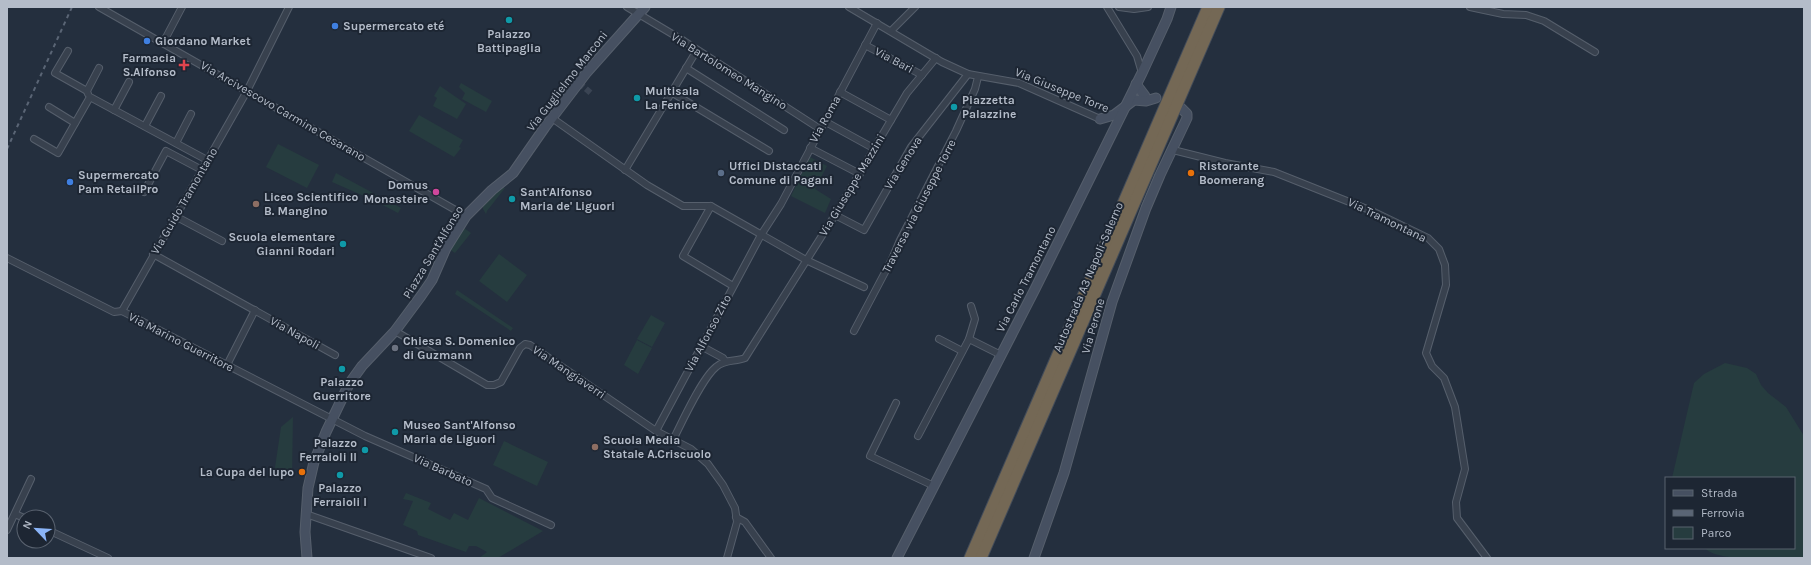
<svg xmlns="http://www.w3.org/2000/svg" width="1811" height="565" font-family="Karla,sans-serif">
  <style>
    .green { fill: #263c3f }
    .lines { fill: none; stroke-linecap: round; stroke-linejoin: round }
    .street-tunnel { stroke: #3a4453; stroke-width: 6; stroke-dasharray: 6 3; stroke-linecap: butt }
    .street-casing { stroke: #565f6c; stroke-width: 8 }
    .secondary-casing { stroke: #565f6c; stroke-width: 11 }
    .highway-casing { stroke: #434c59; stroke-width: 13 }
    .street { stroke: #38414e; stroke-width: 6 }
    .secondary { stroke: #465061; stroke-width: 9 }
    .highway { stroke: #746855; stroke-width: 11 }
    .rail { stroke: #5a6575; stroke-width: 2; stroke-dasharray: 4 4; stroke-linecap: butt }
    .culture-dot { fill: #0f9aa8; stroke: #1d2633; stroke-width: 1.5 }
    .shop-dot { fill: #3f7fe0; stroke: #1d2633; stroke-width: 1.5 }
    .health-dot { fill: #e0444e; stroke: #1d2633; stroke-width: 1.5 }
    .service-dot { fill: #5c6f8a; stroke: #1d2633; stroke-width: 1.5 }
    .food-dot { fill: #e8710a; stroke: #1d2633; stroke-width: 1.5 }
    .hotel-dot { fill: #d1479c; stroke: #1d2633; stroke-width: 1.5 }
    .education-dot { fill: #8d6e63; stroke: #1d2633; stroke-width: 1.5 }
    .worship-dot { fill: #6b7280; stroke: #1d2633; stroke-width: 1.5 }
    .labels { text-anchor: middle; stroke-width: 4; stroke-linejoin: round; paint-order: stroke }
    .poi-label { font-size: 12px; font-weight: bold; fill: #b4bcc9; stroke: #1d2633; text-anchor: start }
    .street-label { font-size: 12px; fill: #b4bcc9; stroke: #1d2633 }
  </style>
  <rect width="100%" height="100%" fill="#242f3e"/>
  <!-- green -->
  <g class="green">
    <polygon points="461,83 492,101 486,112 462,99 465,93 459,87"/>
    <polygon points="440,86 466,104 457,119 433,106 437,98 434,96"/>
    <polygon points="419,115 463,140 459,147 461,148 454,157 409,131"/>
    <polygon points="278,144 319,165 307,188 266,167"/>
    <polygon points="810,157 827,166 815,189 831,199 825,213 791,196"/>
    <polygon points="336,173 401,208 398,213 373,200 332,182"/>
    <polygon points="502,187 505,188 487,211 486,214 483,209 483,203"/>
    <polygon points="464,228 471,233 455,253 449,249"/>
    <polygon points="499,254 527,275 507,302 479,281"/>
    <polygon points="457,290 513,328 511,331 455,294"/>
    <polygon points="651,315 665,323 652,347 637,339"/>
    <polygon points="637,340 652,348 638,374 624,365"/>
    <path d="M1725 363 1747 368 1756 374 1761 385 1768 393 1786 407 1804 436V558C1784 558 1716 563 1705 548H1794V478H1672L1694 383 1704 374Z"/>
    <polygon points="293,417 292,477 274,474 281,427"/>
    <polygon points="504,441 548,462 537,486 493,465"/>
    <polygon points="406,493 431,503 428,509 450,520 454,513 468,520 479,498 543,531 498,558 479,558 487,552 476,546 469,546 466,552 418,535 417,531 403,525 413,501 403,499"/>
  </g>
  <g class="lines">
    <!-- street-tunnel -->
    <polyline class="street-tunnel" points="579,83 592,94"/>
    <defs>
      <g id="street">
        <polyline points="99,7 466,216"/>
        <polyline points="627,7 684,41 820,129"/>
        <polyline points="849,7 942,62 968,74 1019,83 1100,119"/>
        <polyline points="1107,7 1137,56 1142,73"/>
        <polyline points="1119,7 1134,9 1148,7"/>
        <polyline points="1470,7 1503,14 1526,15 1544,21 1595,52"/>
        <polyline points="891,31 915,7"/>
        <polyline points="163,43 182,7"/>
        <polyline points="865,45 922,75"/>
        <polyline points="68,51 55,73 87,91"/>
        <polyline points="686,68 784,130"/>
        <polyline points="671,92 769,151"/>
        <polyline points="840,92 891,120"/>
        <polyline points="88,94 87,91 99,68"/>
        <polyline points="49,107 75,123"/>
        <polyline points="114,110 129,82"/>
        <polyline points="552,118 647,185 683,206 711,206 806,260 864,287"/>
        <polyline points="824,121 875,149"/>
        <polyline points="145,126 161,96"/>
        <polyline points="34,139 58,153 90,97 207,160"/>
        <polyline points="176,143 191,114"/>
        <polyline points="810,148 860,174"/>
        <polyline points="1173,150 1225,163 1274,172 1372,211 1428,238 1439,249 1445,265 1446,285 1426,353 1432,366 1444,378 1455,407 1465,469 1456,502 1457,518 1487,558"/>
        <polyline points="625,170 697,50"/>
        <polyline points="144,192 166,151 202,170"/>
        <polyline points="711,206 683,256 733,286"/>
        <polyline points="835,215 864,230 911,147 968,74"/>
        <polyline points="175,216 222,241"/>
        <polyline points="153,254 335,355"/>
        <polyline points="7,258 114,312 122,311 365,436 486,489 492,498 551,525"/>
        <polyline points="122,311 247,91 289,7"/>
        <polyline points="395,331 487,385 494,385 501,382 520,348 525,344 530,345 656,431 691,449 708,464 723,485 735,508 737,522 727,558"/>
        <polyline points="854,331 892,259 900,240 956,131 975,89 978,77"/>
        <polyline points="939,339 962,351"/>
        <polyline points="969,339 1001,355"/>
        <polyline points="701,346 723,358 725,361"/>
        <polyline points="227,365 255,310"/>
        <polyline points="896,403 870,456 934,486"/>
        <polyline points="656,431 761,235 781,204 877,23"/>
        <polyline points="918,436 969,339 975,319 971,306"/>
        <path d="M673 440C682 422 702 378 716 367 725 359 735 362 745 358L835 215 907 93 936 58"/>
        <polyline points="15,514 24,518"/>
        <polyline points="306,514 431,558"/>
        <polyline points="736,517 745,522 771,558"/>
        <polyline points="7,530 31,479"/>
        <polyline points="48,530 108,558"/>
      </g>
      <g id="secondary">
        <polyline points="1136,84 1145,96"/>
        <polyline points="1100,119 1114,115 1134,100 1146,101 1156,98"/>
        <polyline points="307,558 305,532 308,488 314,462 326,432 349,384 362,366 395,331 421,296 432,280 446,248 466,216 492,190 513,173 545,127 587,72 645,7"/>
        <polyline points="897,558 1035,289 1142,73 1167,19 1171,7"/>
        <polyline points="1034,558 1064,473 1112,302 1146,208 1160,175 1187,118 1187,114 1181,108"/>
      </g>
      <g id="highway">
        <polyline points="970,558 1208,7"/>
        <polyline points="981,558 1219,7"/>
      </g>
    </defs>
    <!-- street casing -->
    <use href="#street" class="street-casing"/>
    <!-- secondary casing -->
    <use href="#secondary" class="secondary-casing"/>
    <!-- highway casing -->
    <use href="#highway" class="highway-casing"/>
    <!-- street -->
    <use href="#street" class="street"/>
    <!-- secondary -->
    <use href="#secondary" class="secondary"/>
    <!-- highway -->
    <use href="#highway" class="highway"/>
    <!-- rail -->
    <polyline class="rail" points="7,149 72,7"/>
  </g>
  <!-- markers -->
  <g class="culture-dot">
    <circle cx="509" cy="20" r="4"/>
    <circle cx="637" cy="98" r="4"/>
    <circle cx="954" cy="107" r="4"/>
    <circle cx="512" cy="199" r="4"/>
    <circle cx="343" cy="244" r="4"/>
    <circle cx="342" cy="369" r="4"/>
    <circle cx="395" cy="432" r="4"/>
    <circle cx="365" cy="450" r="4"/>
    <circle cx="340" cy="475" r="4"/>
  </g>
  <g class="shop-dot">
    <circle cx="335" cy="26" r="4"/>
    <circle cx="147" cy="41" r="4"/>
    <circle cx="70" cy="182" r="4"/>
  </g>
  <path class="health-dot" d="M182 59h4v4h4v4h-4v4h-4v-4h-4v-4h4z"/>
  <circle class="service-dot" cx="721" cy="173" r="4"/>
  <g class="food-dot">
    <circle cx="1191" cy="173" r="4"/>
    <circle cx="302" cy="472" r="4"/>
  </g>
  <circle class="hotel-dot" cx="436" cy="192" r="4"/>
  <g class="education-dot">
    <circle cx="256" cy="204" r="4"/>
    <circle cx="595" cy="447" r="4"/>
  </g>
  <circle class="worship-dot" cx="395" cy="348" r="4"/>
  <g class="labels">
    <!-- poi labels -->
    <g class="poi-label">
      <text x="343" y="30">Supermercato eté</text>
      <text x="509" y="38" text-anchor="middle">Palazzo<tspan x="509" dy="14">Battipaglia</tspan></text>
      <text x="155" y="45">Giordano Market</text>
      <text x="176" y="62" text-anchor="end">Farmacia<tspan x="176" dy="14">S.Alfonso</tspan></text>
      <text x="645" y="95">Multisala<tspan x="645" dy="14">La Fenice</tspan></text>
      <text x="962" y="104">Piazzetta<tspan x="962" dy="14">Palazzine</tspan></text>
      <text x="729" y="170">Uffici Distaccati<tspan x="729" dy="14">Comune di Pagani</tspan></text>
      <text x="1199" y="170">Ristorante<tspan x="1199" dy="14">Boomerang</tspan></text>
      <text x="78" y="179">Supermercato<tspan x="78" dy="14">Pam RetailPro</tspan></text>
      <text x="428" y="189" text-anchor="end">Domus<tspan x="428" dy="14">Monasteire</tspan></text>
      <text x="520" y="196">Sant'Alfonso<tspan x="520" dy="14">Maria de' Liguori</tspan></text>
      <text x="264" y="201">Liceo Scientifico<tspan x="264" dy="14">B. Mangino</tspan></text>
      <text x="335" y="241" text-anchor="end">Scuola elementare<tspan x="335" dy="14">Gianni Rodari</tspan></text>
      <text x="403" y="345">Chiesa S. Domenico<tspan x="403" dy="14">di Guzmann</tspan></text>
      <text x="342" y="386" text-anchor="middle">Palazzo<tspan x="342" dy="14">Guerritore</tspan></text>
      <text x="403" y="429">Museo Sant'Alfonso<tspan x="403" dy="14">Maria de Liguori</tspan></text>
      <text x="603" y="444">Scuola Media<tspan x="603" dy="14">Statale A.Criscuolo</tspan></text>
      <text x="357" y="447" text-anchor="end">Palazzo<tspan x="357" dy="14">Ferraioli II</tspan></text>
      <text x="294" y="476" text-anchor="end">La Cupa del lupo</text>
      <text x="340" y="492" text-anchor="middle">Palazzo<tspan x="340" dy="14">Ferraioli I</tspan></text>
    </g>
    <!-- street labels -->
    <g class="street-label">
      <text transform="translate(894 60) rotate(28)" y="4">Via Bari</text>
      <text transform="translate(729 71) rotate(32)" y="4">Via Bartolomeo Mangino</text>
      <text transform="translate(567 81) rotate(-52)" y="4">Via Guglielmo Marconi</text>
      <text transform="translate(1062 90) rotate(22)" y="4">Via Giuseppe Torre</text>
      <text transform="translate(283 111) rotate(30)" y="4">Via Arcivescovo Carmine Cesarano</text>
      <text transform="translate(825 119) rotate(-61)" y="4">Via Roma</text>
      <text transform="translate(903 163) rotate(-58)" y="4">Via Genova</text>
      <text transform="translate(852 185) rotate(-59)" y="4">Via Giuseppe Mazzini</text>
      <text transform="translate(184 201) rotate(-60)" y="4">Via Guido Tramontano</text>
      <text transform="translate(919 206) rotate(-63)" y="4">Traversa via Giuseppe Torre</text>
      <text transform="translate(1387 220) rotate(26)" y="4">Via Tramontana</text>
      <text transform="translate(433 252) rotate(-59)" y="4">Piazza Sant'Alfonso</text>
      <text transform="translate(1088 277) rotate(-67)" y="4">Autostrada A3 Napoli-Salerno</text>
      <text transform="translate(1026 279) rotate(-63)" y="4">Via Carlo Tramontano</text>
      <text transform="translate(1093 326) rotate(-74)" y="4">Via Perone</text>
      <text transform="translate(295 333) rotate(29)" y="4">Via Napoli</text>
      <text transform="translate(708 333) rotate(-62)" y="4">Via Alfonso Zito</text>
      <text transform="translate(181 342) rotate(27)" y="4">Via Marino Guerritore</text>
      <text transform="translate(569 372) rotate(34)" y="4">Via Mangiaverri</text>
      <text transform="translate(443 470) rotate(24)" y="4">Via Barbato</text>
    </g>
  </g>
  <!-- border -->
  <rect width="1811" height="565" fill="none" stroke="#b4bcc9" stroke-width="16"/>
  <!-- legend -->
  <rect x="1665" y="477" width="130" height="72" fill="#1d2633" stroke="#59626f"/>
  <rect x="1673" y="490" width="20" height="6" fill="#465061" stroke="#59626f"/>
  <text x="1701" y="497" font-size="12" fill="#b4bcc9">Strada</text>
  <rect x="1673" y="510" width="20" height="6" fill="#5a6575" stroke="#59626f"/>
  <text x="1701" y="517" font-size="12" fill="#b4bcc9">Ferrovia</text>
  <rect x="1673" y="527" width="20" height="12" fill="#263c3f" stroke="#59626f"/>
  <text x="1701" y="537" font-size="12" fill="#b4bcc9">Parco</text>
  <!-- north arrow -->
  <g transform="translate(36 529) rotate(295)"><circle r="19" fill="#1d2633" stroke="#59626f"/>
  <path d="M0-3L7 15L0 10L-7 15Z" fill="#8ab4f8"/>
  <text y="-6" font-size="11" font-weight="bold" text-anchor="middle" fill="#b4bcc9">N</text>
  </g>
</svg>
